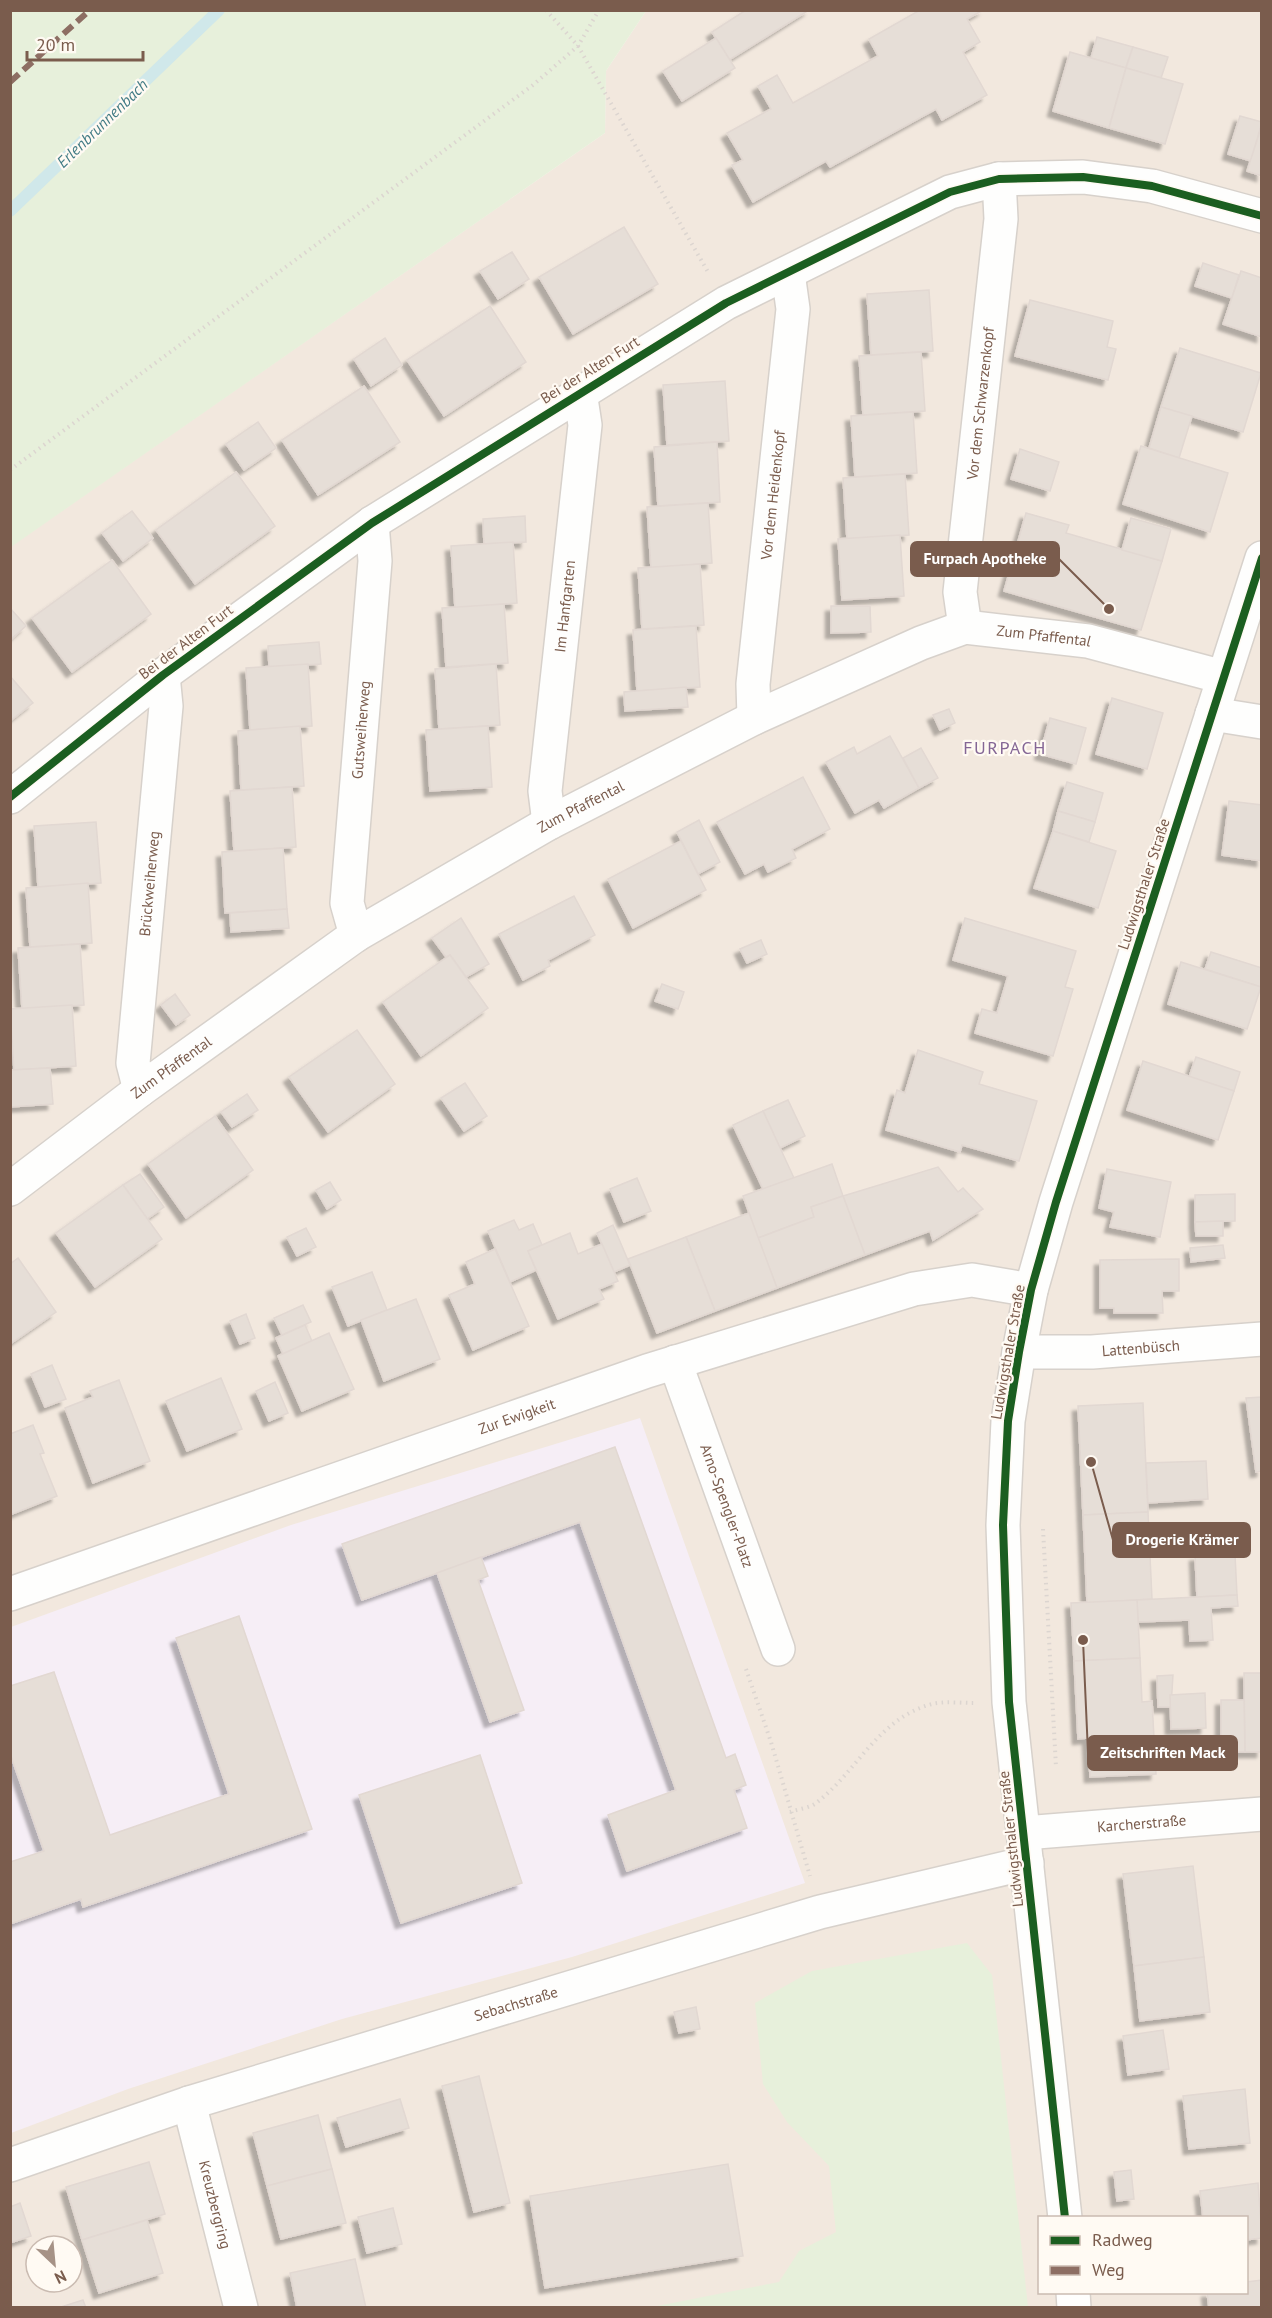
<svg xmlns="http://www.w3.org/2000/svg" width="1272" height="2318" font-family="'PT Sans',sans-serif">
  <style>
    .residential { fill: #f2e8de; fill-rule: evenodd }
    .education { fill: #f6eef6 }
    .green { fill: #e7f0db }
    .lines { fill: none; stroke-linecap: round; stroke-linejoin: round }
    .stream { stroke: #d0e8ea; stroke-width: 12 }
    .building { fill: #e6ded7; stroke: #e2d8d2; stroke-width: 1.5; filter: url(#shadow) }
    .minor-casing { stroke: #d7d1cb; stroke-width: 36 }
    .path { stroke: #dcd5d0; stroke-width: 4; stroke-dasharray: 1.5 4.5; stroke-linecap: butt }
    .minor { stroke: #fefefd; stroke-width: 33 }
    .quiet { stroke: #8d6e63; stroke-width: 6; stroke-dasharray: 12 6; stroke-linecap: butt }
    .cycleway-casing { stroke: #fffaf3; stroke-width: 11 }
    .cycleway { stroke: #1b5e20; stroke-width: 8 }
    .labels { text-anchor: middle; stroke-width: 4.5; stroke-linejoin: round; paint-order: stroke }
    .street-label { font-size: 15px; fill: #7a5c4d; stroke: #fffaf3 }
    .water-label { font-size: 16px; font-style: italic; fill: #437c86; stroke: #fffaf3 }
    .quarter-label { font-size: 18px; letter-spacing: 1.5px; fill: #846695; stroke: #fffaf3 }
    .leader { fill: none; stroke: #7a5c4d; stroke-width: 2 }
    .callout-dot { fill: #7a5c4d; stroke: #fffaf3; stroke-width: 2 }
    .callout { fill: #7a5c4d; stroke: #7a5c4d; stroke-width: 2 }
    .callout-label { font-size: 16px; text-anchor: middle; font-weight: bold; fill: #fff }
  </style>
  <defs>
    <filter id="shadow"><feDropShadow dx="-5.5" dy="5.5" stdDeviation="1.5" flood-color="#0004"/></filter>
  </defs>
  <rect width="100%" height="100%" fill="#f9f5f0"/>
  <!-- residential -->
  <path class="residential" d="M646 11H1261V2307H11L10 547 605 133 606 71ZM1040 2218H1246V2292H1040ZM36 2246H72V2282H36Z"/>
  <!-- education -->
  <polygon class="education" points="640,1418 805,1883 572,1957 342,2019 128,2089 11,2133 11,1627 291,1525"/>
  <!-- green -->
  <g class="green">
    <polygon points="11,10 646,10 646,11 606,71 605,133 11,547"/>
    <polygon points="967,1943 992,1975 1028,2307 652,2307 779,2282 799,2251 836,2232 829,2166 787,2122 763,2084 755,2003 812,1971"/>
  </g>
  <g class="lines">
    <!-- stream -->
    <polyline class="stream" points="10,211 219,10"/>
  </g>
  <!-- building -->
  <g class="building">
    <polygon points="746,10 809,10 729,60 712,32"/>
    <polygon points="920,10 983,10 967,19 980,42 963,52 987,95 942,120 936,109 830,167 826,161 753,202 732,165 743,160 727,133 771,109 758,86 777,75 793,103 878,56 869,39"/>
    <polygon points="1097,37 1133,47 1126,68 1091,58"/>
    <polygon points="716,38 735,68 682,101 663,71"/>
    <polygon points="1133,47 1168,57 1161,78 1126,68"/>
    <polygon points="1070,52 1126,68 1109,128 1053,111"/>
    <polygon points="1126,68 1183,84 1165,144 1109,128"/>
    <polygon points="1240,116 1262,122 1251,161 1228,154"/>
    <polygon points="1262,125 1262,176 1247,171"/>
    <polygon points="624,227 658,284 573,334 539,277"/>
    <polygon points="512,252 529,279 498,299 480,271"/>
    <polygon points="1203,263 1239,275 1232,298 1195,286"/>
    <polygon points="1241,271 1262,278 1262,337 1223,324"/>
    <polygon points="929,290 933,351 871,355 867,294"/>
    <polygon points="1030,300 1113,321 1107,347 1116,349 1108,380 1015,356"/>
    <polygon points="490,306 526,362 444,416 407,360"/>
    <polygon points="385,338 402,365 371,386 354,359"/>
    <polygon points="1180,348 1261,373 1243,432 1161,407"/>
    <polygon points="921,352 925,411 863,415 859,356"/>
    <polygon points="725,381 729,441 667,445 663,385"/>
    <polygon points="364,386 400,442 318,495 282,440"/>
    <polygon points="1161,407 1192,416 1179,458 1149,448"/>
    <polygon points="913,412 917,473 855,477 851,416"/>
    <polygon points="258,422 276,448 244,470 226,444"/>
    <polygon points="717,442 720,502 658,506 654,447"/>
    <polygon points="1141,446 1228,473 1210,532 1123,504"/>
    <polygon points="1020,449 1059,462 1050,491 1011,479"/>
    <polygon points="236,472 275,526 195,584 156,530"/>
    <polygon points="905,474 909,535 847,539 843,478"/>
    <polygon points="708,503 712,563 651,568 647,507"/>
    <polygon points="132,511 153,538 123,561 102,533"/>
    <polygon points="1026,513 1069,525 1066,533 1162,561 1141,630 1004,591"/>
    <polygon points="525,516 526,542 484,544 483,519"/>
    <polygon points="1131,518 1171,529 1162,561 1122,550"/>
    <polygon points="900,535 904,596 842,600 838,539"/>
    <polygon points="513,542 517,603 455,608 451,546"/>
    <polygon points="112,560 151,614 72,672 32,618"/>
    <polygon points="700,564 704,625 642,629 638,568"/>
    <polygon points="504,604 508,663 446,667 442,608"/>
    <polygon points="831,606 870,606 871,632 831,633"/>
    <polygon points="10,608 26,626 10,640"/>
    <polygon points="696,626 700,687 637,691 633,630"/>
    <polygon points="319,642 321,664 269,667 268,646"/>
    <polygon points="308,664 312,726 250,730 246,668"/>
    <polygon points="496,664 500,725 439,729 435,669"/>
    <polygon points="10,676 33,703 10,721"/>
    <polygon points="686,687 688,707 625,711 624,692"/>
    <polygon points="1112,698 1163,713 1147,769 1096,754"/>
    <polygon points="949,709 955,723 940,730 933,715"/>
    <polygon points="1050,718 1086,728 1076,764 1040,754"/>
    <polygon points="300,726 304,786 241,790 238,731"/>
    <polygon points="488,726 492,787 430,791 426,730"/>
    <polygon points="890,736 919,788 884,808 879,800 855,813 826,762 854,747 857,754"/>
    <polygon points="921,748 938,778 919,788 903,758"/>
    <polygon points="803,777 830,829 792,849 796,858 768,872 764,864 745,874 717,822"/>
    <polygon points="1067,782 1103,793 1095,822 1058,811"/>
    <polygon points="292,787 296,847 234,851 230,791"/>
    <polygon points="1229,801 1262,805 1262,861 1222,855"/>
    <polygon points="1058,811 1095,822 1089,842 1053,831"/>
    <polygon points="699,820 720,862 698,874 677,832"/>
    <polygon points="96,822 101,883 38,887 34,826"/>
    <polygon points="1053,831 1116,851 1098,908 1034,888"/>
    <polygon points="681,841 706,890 633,928 608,879"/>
    <polygon points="283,848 287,909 225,913 222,852"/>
    <polygon points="88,883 92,943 30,947 26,888"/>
    <polygon points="574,896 595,935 548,960 550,966 523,980 499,934"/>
    <polygon points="287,909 289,928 231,932 230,913"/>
    <polygon points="461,918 489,964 466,977 450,955 446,957 432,938"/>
    <polygon points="965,918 1076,951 1065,987 1073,989 1053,1056 975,1033 982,1009 997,1013 1008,976 953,960"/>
    <polygon points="761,940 767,954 747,963 740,949"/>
    <polygon points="80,944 84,1005 22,1009 18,948"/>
    <polygon points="1211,952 1262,968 1261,987 1205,969"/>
    <polygon points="450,955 488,1008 421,1056 383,1002"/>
    <polygon points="1181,962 1261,987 1247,1029 1168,1004"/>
    <polygon points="662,984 684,992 678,1009 655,1001"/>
    <polygon points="175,994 190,1015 176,1025 161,1005"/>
    <polygon points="72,1005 76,1066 14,1070 10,1009"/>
    <polygon points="357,1030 395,1084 328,1132 289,1077"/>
    <polygon points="918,1050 983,1072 979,1084 1037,1101 1019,1161 962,1145 960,1152 886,1130 897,1090 905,1093"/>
    <polygon points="1196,1057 1240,1072 1234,1091 1189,1077"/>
    <polygon points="1143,1061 1234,1091 1218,1140 1127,1110"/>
    <polygon points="50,1068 53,1104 10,1107 10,1070"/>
    <polygon points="465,1083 487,1116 464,1131 441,1098"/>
    <polygon points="247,1094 258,1110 232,1127 221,1112"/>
    <polygon points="788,1100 805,1136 780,1148 763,1111"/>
    <polygon points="763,1111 794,1178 763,1189 733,1125"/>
    <polygon points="215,1116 253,1170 186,1218 148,1164"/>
    <polygon points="832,1164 843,1196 811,1207 814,1217 758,1238 743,1196"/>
    <polygon points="938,1167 958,1192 963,1188 983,1209 933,1240 930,1231 865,1255 843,1196"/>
    <polygon points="1107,1169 1171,1182 1160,1237 1110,1227 1114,1212 1099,1208"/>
    <polygon points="140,1174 164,1207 147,1219 123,1185"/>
    <polygon points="637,1178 651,1211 624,1222 610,1189"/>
    <polygon points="330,1182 341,1200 327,1209 316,1190"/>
    <polygon points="123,1185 162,1239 95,1287 56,1233"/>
    <polygon points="1235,1194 1235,1221 1195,1222 1195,1195"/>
    <polygon points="843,1196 865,1255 777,1288 758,1238 814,1217 811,1207"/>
    <polygon points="749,1213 777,1288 715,1311 686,1237"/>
    <polygon points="514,1220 519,1230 533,1224 542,1245 528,1251 536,1270 510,1282 488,1231"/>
    <polygon points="1223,1221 1223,1236 1196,1236 1195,1222"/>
    <polygon points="613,1225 630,1265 614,1272 597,1233"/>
    <polygon points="306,1228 316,1247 297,1256 287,1237"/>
    <polygon points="570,1233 578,1254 602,1244 618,1281 599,1289 604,1299 558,1319 528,1251"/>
    <polygon points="686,1237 715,1311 657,1333 628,1259"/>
    <polygon points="1223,1245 1225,1258 1191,1262 1190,1248"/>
    <polygon points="495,1249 529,1326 473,1350 449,1295 475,1284 466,1262"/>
    <polygon points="18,1258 56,1312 10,1344 10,1264"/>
    <polygon points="1179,1259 1179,1291 1162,1291 1163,1313 1114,1313 1114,1308 1100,1308 1100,1260"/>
    <polygon points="372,1272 387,1310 348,1326 332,1287"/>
    <polygon points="416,1299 440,1359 384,1381 361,1320"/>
    <polygon points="303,1305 311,1322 282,1335 274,1318"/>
    <polygon points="246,1314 255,1338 240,1344 230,1321"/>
    <polygon points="305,1325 312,1341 283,1354 276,1338"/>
    <polygon points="329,1333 354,1389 302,1411 278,1356"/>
    <polygon points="52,1365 66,1399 45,1407 31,1374"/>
    <polygon points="221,1378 242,1429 187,1451 166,1401"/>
    <polygon points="119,1380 150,1461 93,1483 65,1408 93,1397 90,1391"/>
    <polygon points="275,1382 288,1413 269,1421 256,1391"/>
    <polygon points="1262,1397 1262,1471 1256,1472 1246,1398"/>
    <polygon points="1143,1403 1148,1512 1083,1515 1078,1406"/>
    <polygon points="33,1425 44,1453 40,1454 57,1496 10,1515 10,1434"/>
    <polygon points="615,1447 726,1758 735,1754 746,1785 734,1790 747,1828 627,1871 608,1815 676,1790 580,1522 362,1600 342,1544"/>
    <polygon points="1206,1461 1208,1499 1148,1503 1146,1463"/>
    <polygon points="1148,1512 1152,1599 1087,1603 1083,1515"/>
    <polygon points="1235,1554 1237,1595 1197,1597 1195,1556"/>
    <polygon points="481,1557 488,1576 478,1580 524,1710 490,1722 437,1573"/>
    <polygon points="1237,1595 1238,1606 1211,1608 1213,1640 1190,1641 1189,1620 1138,1622 1137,1600"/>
    <polygon points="1137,1600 1140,1658 1074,1661 1071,1603"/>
    <polygon points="239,1616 312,1829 83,1907 81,1899 10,1924 10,1862 44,1851 10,1753 10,1686 54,1672 110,1835 229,1794 176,1638"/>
    <polygon points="1140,1658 1142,1702 1152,1701 1156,1774 1090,1777 1088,1738 1078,1739 1074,1661"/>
    <polygon points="1244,1673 1262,1673 1262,1752 1245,1752"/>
    <polygon points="1173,1675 1171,1707 1158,1707 1157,1676"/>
    <polygon points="1205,1693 1206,1728 1171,1729 1170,1695"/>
    <polygon points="1221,1700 1244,1700 1245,1752 1221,1752"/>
    <polygon points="480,1755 522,1883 401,1923 359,1795"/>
    <polygon points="1193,1866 1204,1957 1134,1966 1123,1874"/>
    <polygon points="1204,1957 1210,2012 1140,2021 1134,1966"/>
    <polygon points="696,2007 700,2029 679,2033 674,2012"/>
    <polygon points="1163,2030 1169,2069 1128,2075 1123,2036"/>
    <polygon points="479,2076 510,2203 474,2212 442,2086"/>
    <polygon points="1245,2089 1250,2143 1189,2149 1183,2096"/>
    <polygon points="400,2099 409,2128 346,2147 337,2118"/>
    <polygon points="318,2115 332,2169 267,2186 253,2133"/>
    <polygon points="149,2162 165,2214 82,2240 66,2187"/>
    <polygon points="728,2164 743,2256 545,2288 530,2196"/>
    <polygon points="332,2169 346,2223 281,2239 267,2186"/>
    <polygon points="1131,2170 1134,2199 1117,2201 1114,2172"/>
    <polygon points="1258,2183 1262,2238 1246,2240 1246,2218 1203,2218 1200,2191"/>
    <polygon points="20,2203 31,2236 10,2243 10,2207"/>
    <polygon points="393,2208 402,2244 367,2253 358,2217"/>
    <polygon points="147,2220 163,2273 99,2293 82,2240"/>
    <polygon points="355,2259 366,2308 297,2308 290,2273"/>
    <polygon points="1262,2280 1262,2308 1209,2308 1207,2292 1246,2292 1246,2282"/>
    <polygon points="83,2300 86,2308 58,2308"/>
  </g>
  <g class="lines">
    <defs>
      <g id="minor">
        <path id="s1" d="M965 627 960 592 1001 219 999 179"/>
        <polyline points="1212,714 1262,722"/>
        <path id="s2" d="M754 718 753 684 793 309 788 273"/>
        <polyline points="10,797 163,675 372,523 726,303 950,192 999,179 1083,177 1152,186 1262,216"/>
        <path id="s3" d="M549 823 545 791 585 425 580 392"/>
        <path id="s4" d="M356 935 347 903 375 561 372 523"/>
        <path id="s5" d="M140 1090 133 1063 166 706 163 675"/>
        <path id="s6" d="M10 1189 140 1090 356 935 549 823 754 718 921 643 965 627 1088 641 1223 677"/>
        <path id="s7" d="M1019 1352H1092L1262 1339"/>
        <path id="s8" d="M675 1362 778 1649"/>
        <path id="s9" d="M10 1594 647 1371 914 1289 972 1280 1031 1290"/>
        <path id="s10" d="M1024 1833 1262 1814"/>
        <path id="s11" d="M189 2103 241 2308"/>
        <path id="s12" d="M10 2165 189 2103 820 1912 1027 1863"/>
        <polyline points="1065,2218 1009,1702 1003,1525 1008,1421 1019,1352 1031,1290 1056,1202 1262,558"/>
        <polyline points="1073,2292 1074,2308"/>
      </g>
    </defs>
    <!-- minor casing -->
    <use href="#minor" class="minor-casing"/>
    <!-- path -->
    <g class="path">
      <polyline points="546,10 578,46 708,272"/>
      <polyline points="10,470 533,85 578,46 599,10"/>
      <polyline points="1043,1529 1056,1767"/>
      <polyline points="746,1669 771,1742 810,1876"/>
      <path d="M790 1812C798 1809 810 1808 816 1803 857 1772 878 1718 932 1704 945 1701 961 1703 974 1703"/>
    </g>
    <!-- minor -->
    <use href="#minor" class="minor"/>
    <!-- quiet -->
    <polyline class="quiet" points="10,82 90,10"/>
    <defs>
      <g id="cycleway">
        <polyline points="10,797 163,675 372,523 726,303 950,192 999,179 1083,177 1152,186 1262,216"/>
        <polyline points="1065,2218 1009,1702 1003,1525 1008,1421 1019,1352 1031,1290 1056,1202 1262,558"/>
      </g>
    </defs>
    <!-- cycleway casing -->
    <use href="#cycleway" class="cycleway-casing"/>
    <!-- cycleway -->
    <use href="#cycleway" class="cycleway"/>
  </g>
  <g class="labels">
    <!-- street labels -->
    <g class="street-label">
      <text transform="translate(590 370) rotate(-32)" y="5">Bei der Alten Furt</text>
      <text dy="5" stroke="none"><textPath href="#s1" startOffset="225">Vor dem Schwarzenkopf</textPath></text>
      <text dy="5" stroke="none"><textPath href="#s2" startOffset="224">Vor dem Heidenkopf</textPath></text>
      <text dy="5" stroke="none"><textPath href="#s3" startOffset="218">Im Hanfgarten</textPath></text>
      <text dy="5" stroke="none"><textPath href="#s6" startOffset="1192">Zum Pfaffental</textPath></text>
      <text transform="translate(186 642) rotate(-37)" y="5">Bei der Alten Furt</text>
      <text dy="5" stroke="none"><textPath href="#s4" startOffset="207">Gutsweiherweg</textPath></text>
      <text dy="5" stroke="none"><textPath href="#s6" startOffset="688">Zum Pfaffental</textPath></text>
      <text dy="5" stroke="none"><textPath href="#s5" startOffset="208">Brückweiherweg</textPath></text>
      <text transform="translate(1144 884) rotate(-72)" y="5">Ludwigsthaler Straße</text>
      <text dy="5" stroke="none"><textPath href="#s6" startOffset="202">Zum Pfaffental</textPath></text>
      <text dy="5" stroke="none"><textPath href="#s7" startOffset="122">Lattenbüsch</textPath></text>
      <text transform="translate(1008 1352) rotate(-80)" y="5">Ludwigsthaler Straße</text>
      <text dy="5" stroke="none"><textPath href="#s9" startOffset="537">Zur Ewigkeit</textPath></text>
      <text dy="5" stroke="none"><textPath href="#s8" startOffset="153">Arno-Spengler-Platz</textPath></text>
      <text dy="5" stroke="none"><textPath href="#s10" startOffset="118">Karcherstraße</textPath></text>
      <text transform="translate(1011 1839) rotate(-96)" y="5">Ludwigsthaler Straße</text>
      <text dy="5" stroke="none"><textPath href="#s12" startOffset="531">Sebachstraße</textPath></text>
      <text dy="5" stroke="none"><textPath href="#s11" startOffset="105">Kreuzbergring</textPath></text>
    </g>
    <!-- water labels -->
    <g class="water-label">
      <text transform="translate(102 123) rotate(-44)" y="6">Erlenbrunnenbach</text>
    </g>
    <!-- quarter labels -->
    <g class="quarter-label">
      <text x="1005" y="754">FURPACH</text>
    </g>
  </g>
  <!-- callouts -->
  <path class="leader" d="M1109 609L1059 559M1091 1462L1113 1540M1083 1640L1088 1753"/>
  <g class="callout-dot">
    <circle cx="1109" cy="609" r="6"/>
    <circle cx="1091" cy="1462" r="6"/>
    <circle cx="1083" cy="1640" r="6"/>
  </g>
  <g class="callout">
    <rect x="911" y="542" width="148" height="34" rx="6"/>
    <rect x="1113" y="1523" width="137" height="34" rx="6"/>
    <rect x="1088" y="1736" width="149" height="34" rx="6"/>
  </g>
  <g class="callout-label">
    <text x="985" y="564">Furpach Apotheke</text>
    <text x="1182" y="1545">Drogerie Krämer</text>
    <text x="1163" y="1758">Zeitschriften Mack</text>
  </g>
  <!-- border -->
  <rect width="1272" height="2318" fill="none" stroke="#7a5c4d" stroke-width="24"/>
  <!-- legend -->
  <rect x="1038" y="2216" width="210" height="78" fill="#fffaf3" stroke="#cabbb1" stroke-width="1.5"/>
  <rect x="1050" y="2236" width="30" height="9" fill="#1b5e20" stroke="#cabbb1" stroke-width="1.5"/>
  <text x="1092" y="2246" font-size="18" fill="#7a5c4d">Radweg</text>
  <rect x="1050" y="2266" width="30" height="9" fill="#8d6e63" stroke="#cabbb1" stroke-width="1.5"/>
  <text x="1092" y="2276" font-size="18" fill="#7a5c4d">Weg</text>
  <!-- north arrow -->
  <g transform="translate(54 2264) rotate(154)"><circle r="28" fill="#fffaf3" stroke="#cabbb1" stroke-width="1.5"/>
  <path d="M0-4.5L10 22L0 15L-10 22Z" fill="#a69286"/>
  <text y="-9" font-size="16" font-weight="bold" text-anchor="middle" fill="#7a5c4d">N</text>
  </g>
  <!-- scale -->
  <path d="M27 51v9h116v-9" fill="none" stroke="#7a5c4d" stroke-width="3"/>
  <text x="36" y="51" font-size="18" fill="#7a5c4d" stroke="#fffaf3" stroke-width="4.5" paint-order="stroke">20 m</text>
</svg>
